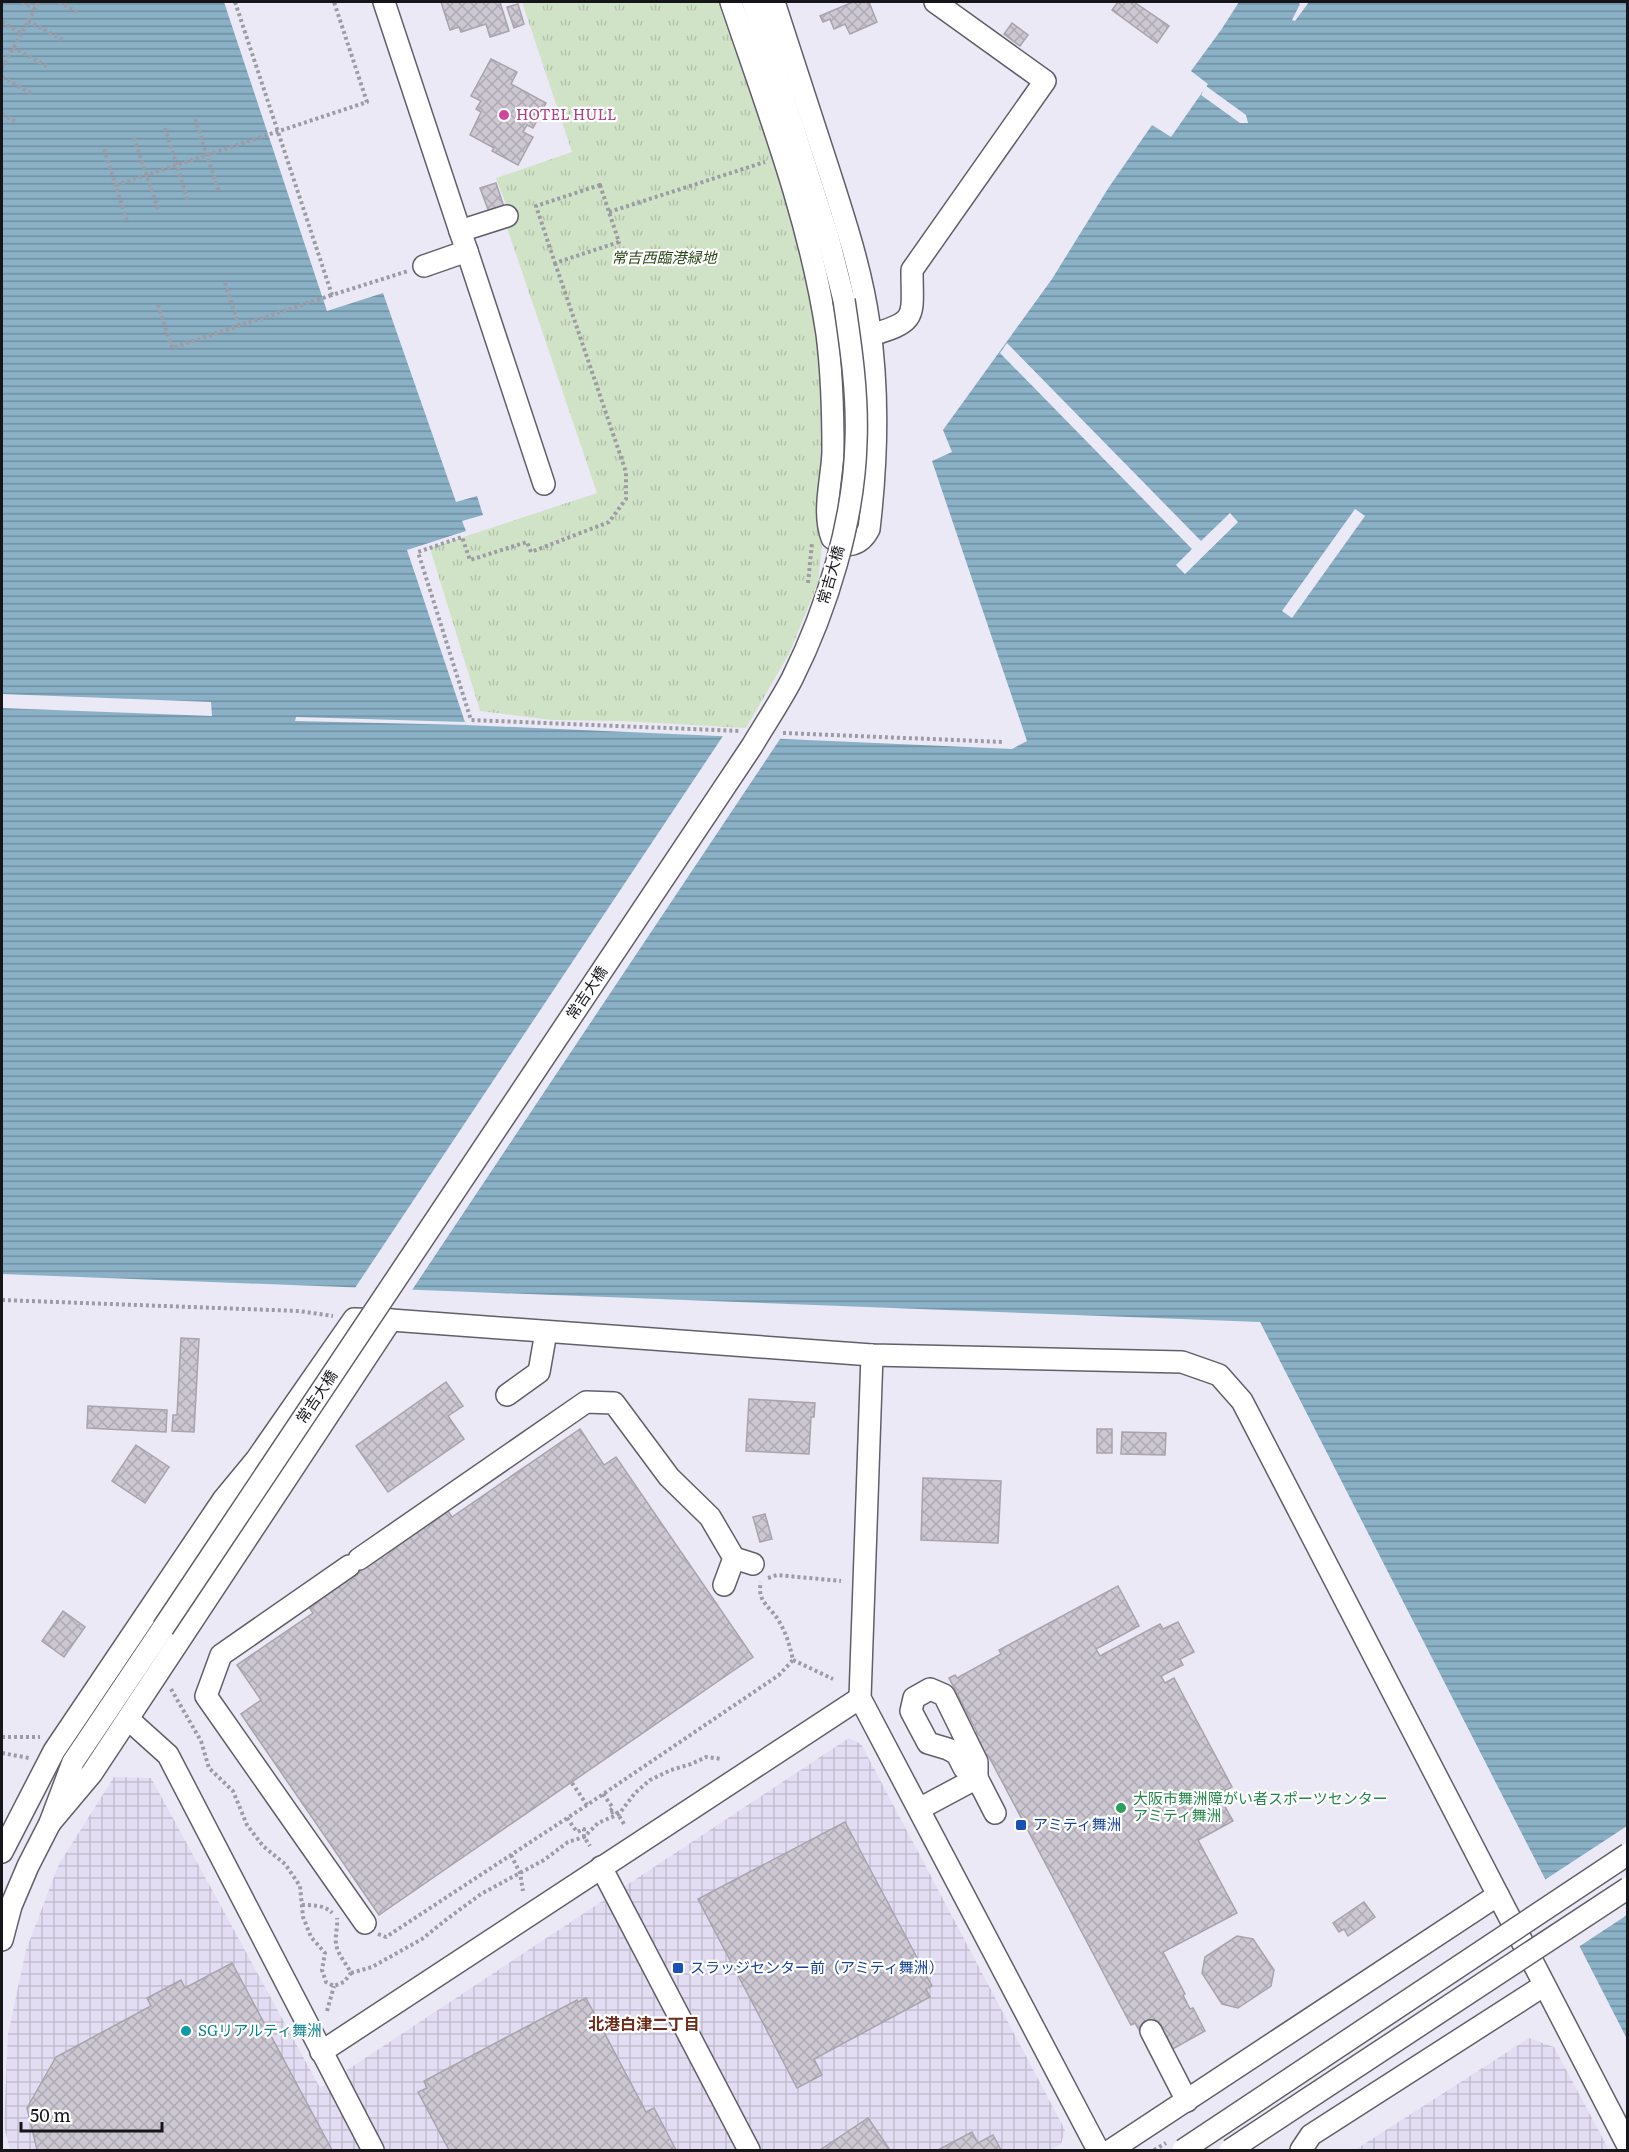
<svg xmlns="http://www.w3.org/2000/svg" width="1629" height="2152" font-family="Literata,'Noto Sans JP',serif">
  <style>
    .industrial { fill: url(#industrial-grid) }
    .park { fill: url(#park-tufts) }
    .water { fill: url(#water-rules) }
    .pier { fill: #ebe9f5 }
    .building { fill: url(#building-cross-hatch); stroke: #a8a3ad; stroke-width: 1.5 }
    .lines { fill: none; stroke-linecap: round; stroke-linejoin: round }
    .minor-casing { stroke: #615f6a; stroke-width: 24 }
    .path { stroke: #9d9ca5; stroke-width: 4; stroke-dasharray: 3 3; stroke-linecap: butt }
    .minor { stroke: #fff; stroke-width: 21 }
    .minor-bridge-casing { stroke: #615f6a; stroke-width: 24; stroke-linecap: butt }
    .path-bridge { stroke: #9d9ca5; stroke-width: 4; stroke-dasharray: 3 3; stroke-linecap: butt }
    .minor-bridge { stroke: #fff; stroke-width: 21 }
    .hotel-dot { fill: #d1479c; stroke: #fff; stroke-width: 2 }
    .leisure-dot { fill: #2e9e5b; stroke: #fff; stroke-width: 2 }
    .transit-dot { fill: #1a4fb4; stroke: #fff; stroke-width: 2 }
    .culture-dot { fill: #0f9aa8; stroke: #fff; stroke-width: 2 }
    .labels { text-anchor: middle; stroke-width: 4.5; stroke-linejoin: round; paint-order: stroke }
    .hotel-label { font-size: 15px; fill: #b23c85; stroke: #fff; text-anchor: start }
    .park-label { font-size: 15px; font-style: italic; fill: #2c4817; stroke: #fff }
    .street-label { font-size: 15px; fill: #16161a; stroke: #fff }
    .leisure-label { font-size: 15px; fill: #27864d; stroke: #fff; text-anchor: start }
    .transit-label { font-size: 15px; fill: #164399; stroke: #fff; text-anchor: start }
    .culture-label { font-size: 15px; fill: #0d838f; stroke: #fff; text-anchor: start }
    .neighbourhood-label { font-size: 16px; font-weight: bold; fill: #6d2b18; stroke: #fff }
  </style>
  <defs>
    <pattern id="industrial-grid" width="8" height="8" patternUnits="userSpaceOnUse" patternTransform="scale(1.5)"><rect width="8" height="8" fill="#e3ddf3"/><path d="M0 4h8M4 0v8" fill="none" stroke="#c2bdd0"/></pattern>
    <pattern id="park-tufts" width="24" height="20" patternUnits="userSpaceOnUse" patternTransform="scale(1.5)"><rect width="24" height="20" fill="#d1e3c7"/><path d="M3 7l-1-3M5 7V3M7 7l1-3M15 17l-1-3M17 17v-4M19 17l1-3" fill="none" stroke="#b3c2aa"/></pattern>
    <pattern id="water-rules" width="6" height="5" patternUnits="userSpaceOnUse" patternTransform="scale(1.5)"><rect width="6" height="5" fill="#8bb1c7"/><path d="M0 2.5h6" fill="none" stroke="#718fa1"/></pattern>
    <pattern id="building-cross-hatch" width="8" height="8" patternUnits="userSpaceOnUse" patternTransform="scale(1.5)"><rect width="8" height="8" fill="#ccc7d1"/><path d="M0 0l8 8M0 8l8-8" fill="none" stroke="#aeaab3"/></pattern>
  </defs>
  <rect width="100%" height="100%" fill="#ebe9f5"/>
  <!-- industrial -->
  <g class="industrial">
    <polygon points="849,1738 861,1744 1065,2130 1061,2144 1051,2150 10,2150 4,2126 8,2034 26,1950 59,1864 114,1777 151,1778 320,2088"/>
    <polygon points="1529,2038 1554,2047 1609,2150 1355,2150"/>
  </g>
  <!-- park -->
  <polygon class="park" points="522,2 727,2 777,152 825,363 823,538 818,583 789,654 746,728 621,721 552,720 480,711 430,548 597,493 501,210 507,207 496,178 572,152"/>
  <!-- water -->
  <polygon class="water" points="2,2 224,2 327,311 383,293 456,502 477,496 483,515 462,521 466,531 407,550 466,725 1012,749 1027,741 932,461 952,452 943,430 1052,279 1109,187 1152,125 1171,137 1208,84 1191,71 1221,30 1239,2 1297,2 1300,4 1292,20 1295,21 1309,2 1627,2 1627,2039 1260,1322 2,1274"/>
  <!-- pier -->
  <g class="pier">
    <polygon points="1206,86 1246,115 1248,123 1240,123 1201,95"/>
    <polygon points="1007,343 1201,541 1230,513 1238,522 1185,574 1176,565 1192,549 1000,353"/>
    <polygon points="1355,509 1365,516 1292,618 1282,611"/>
    <polygon points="2,694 211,702 212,716 2,708"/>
    <polygon points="296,717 465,722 466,725 295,721"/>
    <polygon points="725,733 782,736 410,1293 353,1291"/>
    <polygon points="1627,1826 1627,1915 1577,1948 1543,1881"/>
  </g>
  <!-- building -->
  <g class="building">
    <polygon points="441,2 500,2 509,31 490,37 486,24 461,32 459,27 450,30"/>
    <polygon points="853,2 869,2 877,22 850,34 845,24 834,29 830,19 823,22 820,16"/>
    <polygon points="1118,2 1134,2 1169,26 1157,43 1112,10"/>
    <polygon points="518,4 524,24 514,28 507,7"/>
    <polygon points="1012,23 1028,35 1020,46 1004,34"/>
    <polygon points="491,59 517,72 511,84 546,103 533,128 527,125 523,132 533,137 518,165 492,151 494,148 470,135 481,112 476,109 481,101 471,96"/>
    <polygon points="496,183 504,207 489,212 480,188"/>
    <polygon points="181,1338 199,1339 194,1432 172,1431 173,1415 177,1415"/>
    <polygon points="446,1382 463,1406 448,1416 464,1439 388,1492 356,1446"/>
    <polygon points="749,1399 815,1403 814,1417 811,1417 809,1454 746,1451"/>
    <polygon points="88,1406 167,1410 166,1432 87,1428"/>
    <polygon points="580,1429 604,1465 616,1457 753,1657 379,1915 241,1714 261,1700 237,1665 313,1613 309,1607 355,1575 448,1511 452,1517"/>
    <rect x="1097" y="1429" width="15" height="24"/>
    <polygon points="1122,1432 1166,1433 1165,1455 1121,1454"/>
    <polygon points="136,1445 169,1467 145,1503 112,1481"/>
    <polygon points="923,1478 1001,1481 998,1543 921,1540"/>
    <polygon points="765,1514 772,1539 760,1542 753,1517"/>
    <polygon points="1118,1586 1139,1626 1096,1649 1100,1656 1160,1624 1163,1629 1178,1622 1194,1652 1180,1659 1183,1665 1161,1676 1165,1683 1174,1678 1232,1787 1218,1794 1233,1821 1198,1840 1237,1913 1163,1952 1185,1994 1183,1995 1190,2009 1193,2008 1205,2031 1171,2050 1142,2035 1135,2023 1131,2025 988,1755 984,1757 972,1735 977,1732 949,1678 955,1675 957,1678 1001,1654 999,1650"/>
    <polygon points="63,1611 85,1627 64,1657 42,1641"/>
    <polygon points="845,1822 932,1986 926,1989 930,1997 814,2059 822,2075 797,2088 698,1899"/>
    <polygon points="1364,1902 1375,1917 1348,1936 1344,1929 1339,1932 1333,1923"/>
    <polygon points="1237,1936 1253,1939 1274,1970 1271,1986 1238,2008 1222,2004 1202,1973 1205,1957"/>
    <polygon points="232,1963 332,2150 37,2150 27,2108 56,2057 151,2006 147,1998 181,1980 185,1988"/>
    <polygon points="586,1998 646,2112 654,2108 676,2150 449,2150 418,2092 427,2088 424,2081 577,2000 578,2002"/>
    <polygon points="868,2118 890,2150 820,2150"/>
    <polygon points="972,2132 978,2143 993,2135 1001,2150 938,2150"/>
  </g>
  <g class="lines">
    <defs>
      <g id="minor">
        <polyline points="384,2 460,231"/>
        <path d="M731 2C768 111 810 220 827 334 832 373 833 413 833 452 832 480 822 512 832 538 846 550 861 545 869 529 877 461 879 392 869 324 862 272 845 221 829 171 811 114 792 58 774 2"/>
        <polyline points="753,2 828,237 844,300"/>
        <polyline points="467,251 544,484"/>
        <polyline points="424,266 467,251 460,231 507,216"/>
        <path d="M871 335C919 321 912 317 912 270L1045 81 935 2"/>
        <polyline points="872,1355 860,1698 1098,2150"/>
        <polyline points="507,1395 539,1372 546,1332"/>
        <polyline points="734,1558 753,1564"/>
        <polyline points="359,1559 586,1402 614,1403 669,1477 710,1517 734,1558 724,1585"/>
        <polyline points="349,1566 221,1655 206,1696 365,1923"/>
        <polygon points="930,1689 944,1695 977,1762 977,1778 964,1768 957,1754 948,1749 928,1743 911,1711 914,1698"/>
        <polyline points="128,1719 168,1755 373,2150"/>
        <polyline points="919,1809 977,1778 995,1813"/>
        <polyline points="50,1823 92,1773 391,1320"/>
        <polyline points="2,1852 54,1751 223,1500 256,1460 354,1319 391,1320 872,1355 1182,1362 1219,1375 1242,1401 1628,2146"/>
        <polyline points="601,1867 749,2150"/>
        <polyline points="2,1940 11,1906 28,1866 50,1823 73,1762 163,1628"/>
        <polyline points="1151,2031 1187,2101"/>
        <polyline points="321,2052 860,1698"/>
        <polyline points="1111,2150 1498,1895"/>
        <polyline points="1301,2150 1311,2135 1543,1986"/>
      </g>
    </defs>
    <!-- minor casing -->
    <use href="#minor" class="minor-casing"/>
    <!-- path -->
    <g class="path">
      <polyline points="22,2 35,9"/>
      <polyline points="59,2 79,13"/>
      <polyline points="235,2 332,295 408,271"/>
      <polyline points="28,21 63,40"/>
      <polyline points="2,22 21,33"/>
      <polyline points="13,47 48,67"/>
      <polyline points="2,68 39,2"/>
      <polyline points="2,77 31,93"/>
      <polyline points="2,114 16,122"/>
      <polyline points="195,119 219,192"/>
      <polyline points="165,128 188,201"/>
      <polyline points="134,138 158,209"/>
      <polyline points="104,149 127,221"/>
      <polyline points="116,185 367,102 334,2"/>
      <polygon points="600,185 619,242 555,263 536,206"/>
      <polyline points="609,212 765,162"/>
      <polyline points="555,263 626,472 626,499 609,522 531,552 527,542 470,560 462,537 418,552 471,720 740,731"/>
      <polyline points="225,283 239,326"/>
      <polyline points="158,305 172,348 332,295"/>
      <polyline points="808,583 812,543"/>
      <polyline points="783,733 1004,742"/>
      <polyline points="2,1300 299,1311 333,1316"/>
      <polyline points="768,1578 777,1575 841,1581"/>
      <polyline points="793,1660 833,1679"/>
      <path d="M171 1689 201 1741 209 1768 233 1791 247 1825 263 1846 285 1864 300 1886 303 1917 311 1937 325 1953 322 1970 326 1982 334 1986 344 1982 351 1973C346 1963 337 1954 336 1943 335 1935 338 1926 337 1918"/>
      <polyline points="2,1737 40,1737"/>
      <polyline points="2,1753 29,1758"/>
      <polyline points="572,1783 587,1805"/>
      <polyline points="603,1794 613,1808 610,1811 610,1813 616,1811 624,1824"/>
      <polyline points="567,1818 577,1832 584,1829 584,1837 590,1846"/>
      <polyline points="511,1855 520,1873 523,1891"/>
      <path d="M302 1905C312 1905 325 1905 332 1913"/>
      <path d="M378 1934 386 1937 587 1805 779 1675 793 1660C790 1647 787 1635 780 1623 772 1607 756 1603 761 1582"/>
      <polyline points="351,1973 372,1967 422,1939 447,1919 481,1894 544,1860 568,1842 584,1837 598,1823 619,1814 635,1793 650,1780 671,1770 691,1764 706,1757 722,1759"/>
      <polyline points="327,2011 334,1986"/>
    </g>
    <!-- minor -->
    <use href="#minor" class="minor"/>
    <defs>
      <g id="minor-bridge">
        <path d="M163 1628 752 746C765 724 780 702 792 679 827 609 854 521 856 442 858 395 851 347 844 300"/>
        <polyline points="1183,2150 1628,1854"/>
        <polyline points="1230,2150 1628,1888"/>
      </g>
    </defs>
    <!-- minor-bridge casing -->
    <use href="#minor-bridge" class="minor-bridge-casing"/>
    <!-- path-bridge -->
    <polyline class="path-bridge" points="1154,2150 1166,2143"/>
    <!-- minor-bridge -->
    <use href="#minor-bridge" class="minor-bridge"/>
  </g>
  <!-- markers -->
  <circle class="hotel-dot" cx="504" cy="115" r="6"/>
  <circle class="leisure-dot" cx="1121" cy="1808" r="6"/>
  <g class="transit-dot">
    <rect x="1015" y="1819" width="12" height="12" rx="3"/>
    <rect x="672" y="1962" width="12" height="12" rx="3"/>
  </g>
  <circle class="culture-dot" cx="186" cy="2031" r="6"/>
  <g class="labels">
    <!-- hotel labels -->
    <g class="hotel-label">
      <text x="516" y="120">HOTEL HULL</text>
    </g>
    <!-- park labels -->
    <g class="park-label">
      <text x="664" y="263">常吉西臨港緑地</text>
    </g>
    <!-- street labels -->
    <g class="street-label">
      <text transform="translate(831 575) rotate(-74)" y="5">常吉大橋</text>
      <text transform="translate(587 993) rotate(-56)" y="5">常吉大橋</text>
      <text transform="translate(317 1397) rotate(-56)" y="5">常吉大橋</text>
    </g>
    <!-- leisure labels -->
    <g class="leisure-label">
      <text x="1133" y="1804">大阪市舞洲障がい者スポーツセンター<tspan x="1133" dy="17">アミティ舞洲</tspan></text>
    </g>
    <!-- transit labels -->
    <g class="transit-label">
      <text x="1033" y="1830">アミティ舞洲</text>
      <text x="690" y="1973">スラッジセンター前（アミティ舞洲）</text>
    </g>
    <!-- culture labels -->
    <g class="culture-label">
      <text x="198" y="2036">SGリアルティ舞洲</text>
    </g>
    <!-- neighbourhood labels -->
    <g class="neighbourhood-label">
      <text x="644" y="2030">北港白津二丁目</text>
    </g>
  </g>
  <!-- border -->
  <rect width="1629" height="2152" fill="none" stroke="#16161a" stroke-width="6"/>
  <!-- scale -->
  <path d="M21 2122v9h141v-9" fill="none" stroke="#16161a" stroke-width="3"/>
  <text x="30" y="2122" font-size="18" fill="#16161a" stroke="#ffffff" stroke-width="4.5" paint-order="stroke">50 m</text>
</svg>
